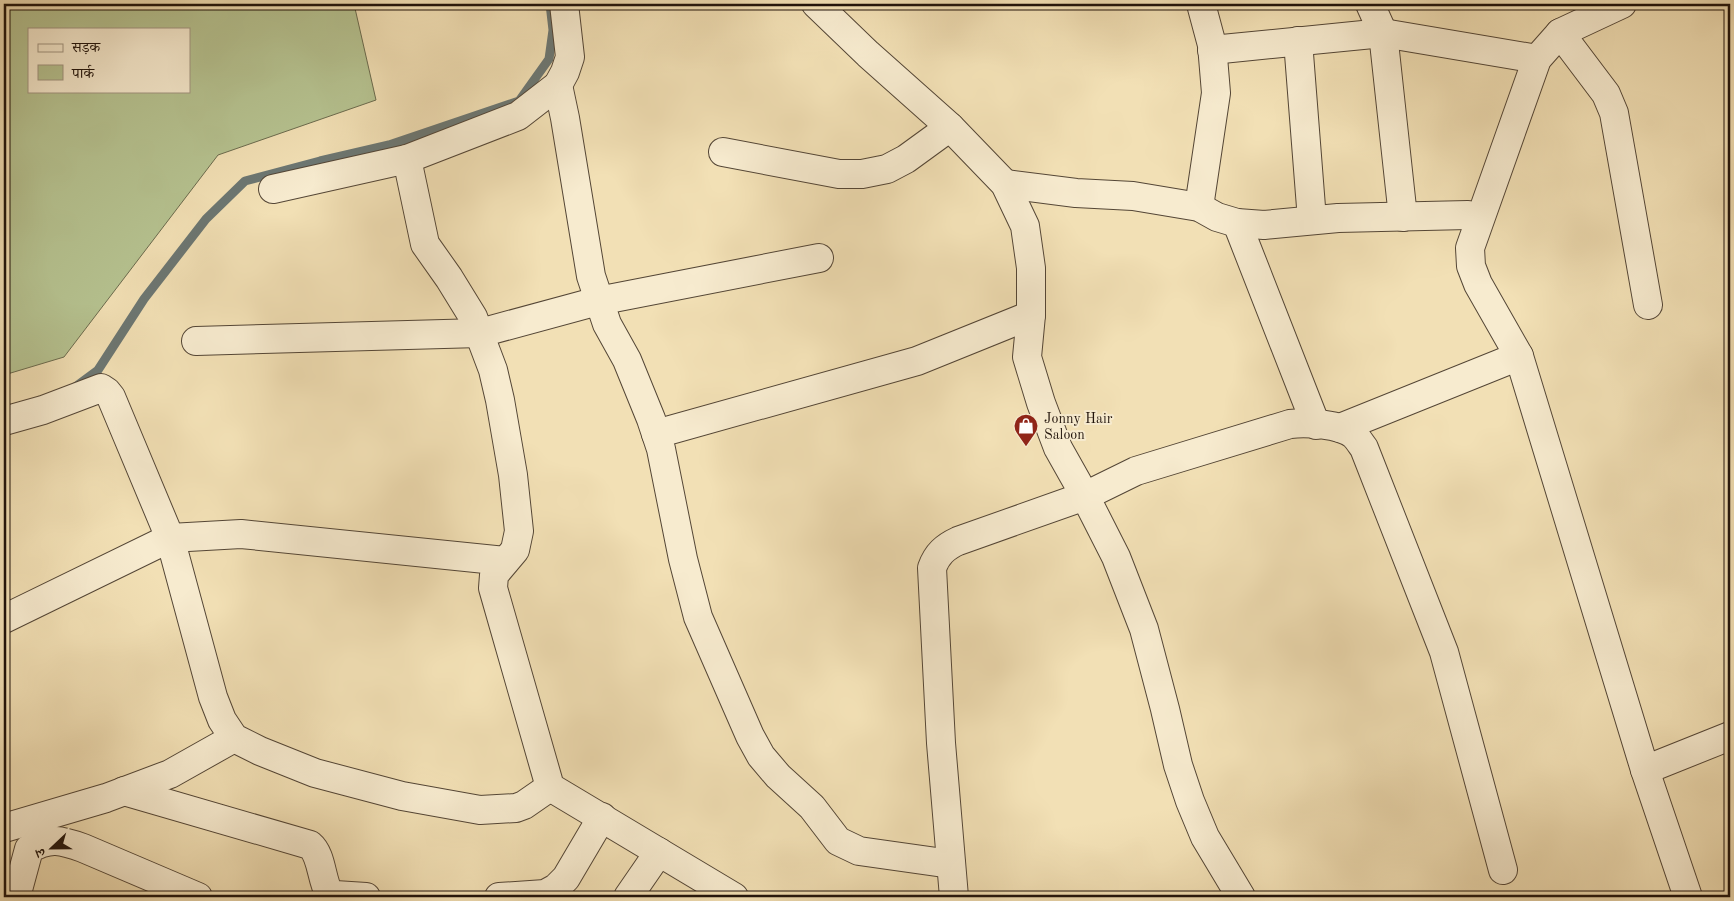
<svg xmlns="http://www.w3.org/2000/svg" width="1734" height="901" font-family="'Old Standard TT','Noto Serif Devanagari',serif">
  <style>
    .green { fill: #b6c391; stroke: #6b6b4e; fill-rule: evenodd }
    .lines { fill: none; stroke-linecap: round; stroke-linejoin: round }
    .stream { stroke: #6c7773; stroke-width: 9 }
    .street-casing { stroke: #544636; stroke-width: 30 }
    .street { stroke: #f7ebcf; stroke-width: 28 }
    .labels { text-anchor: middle; stroke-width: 4; stroke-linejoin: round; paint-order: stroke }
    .poi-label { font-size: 14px; fill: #20130b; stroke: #f7ebcf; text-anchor: start }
  </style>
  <rect width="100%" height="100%" fill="#f2e0b5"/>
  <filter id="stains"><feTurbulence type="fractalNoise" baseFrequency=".004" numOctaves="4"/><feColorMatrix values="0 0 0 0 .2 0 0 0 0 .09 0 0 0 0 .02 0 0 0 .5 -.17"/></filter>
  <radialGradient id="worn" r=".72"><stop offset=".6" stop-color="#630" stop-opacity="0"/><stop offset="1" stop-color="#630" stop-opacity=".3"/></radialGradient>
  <!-- green -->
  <path class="green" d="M4 4H354L376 100 218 155 64 357 4 375ZM29 29H189V91H29Z"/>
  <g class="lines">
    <!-- stream -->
    <polyline class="stream" points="75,387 98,370 144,299 206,219 245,181 320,161 389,145 519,101 549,59 553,30 550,4"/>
    <defs>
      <g id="street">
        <polyline points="816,4 868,54 950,127 1005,184 1025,226 1031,268 1031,315 1027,357 1041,403 1058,448 1085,496 1116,557 1144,629 1165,709 1178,765 1190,801 1205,837 1241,897"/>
        <polyline points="1370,4 1383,33 1403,217"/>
        <polyline points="1622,4 1560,33 1537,59 1470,248 1471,266 1478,284 1519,356 1645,770 1688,897"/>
        <polyline points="1560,33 1606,94 1614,113 1648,305"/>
        <polyline points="1298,41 1312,220"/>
        <polyline points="1212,50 1383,33 1537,59"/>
        <polyline points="558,85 565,118 591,276 607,324 627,360 651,419 661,449 683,559 698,617 750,736 761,756 778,776 812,807 838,841 859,851 951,864"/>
        <polyline points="723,152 839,174 862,174 887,169 906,159 950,127"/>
        <polyline points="407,159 425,244 449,278 473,317 493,370 500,400 513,475 519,531 515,550 494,575 493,588 550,787 734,897"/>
        <polyline points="1005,184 1076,193 1133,196 1199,207 1217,217 1237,223 1264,225 1338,218 1468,215"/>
        <polyline points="273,189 407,159 518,116 558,85 565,72 570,57 564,4"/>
        <polyline points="1199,207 1216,93 1212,45 1201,4"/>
        <polyline points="1237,223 1316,425"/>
        <polyline points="196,341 480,333 598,301 819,258"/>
        <polyline points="4,421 43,410 101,388 107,392 111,397 170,538 213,697 222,720 234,738 260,751 315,773 402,796 480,810 516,808 524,805 550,787"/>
        <polyline points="1340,428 1519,356"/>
        <polyline points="656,434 917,361 1031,315"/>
        <polyline points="4,619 170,538 241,534 505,561"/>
        <polyline points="1645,770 1730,736"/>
        <path d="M124 791 310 845C322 855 321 879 329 893L335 895 366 897"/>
        <polyline points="4,828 106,798 170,774 234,738"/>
        <path d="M16 897 29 849C50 837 61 840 83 848L198 897"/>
        <polyline points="499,897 545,894 556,888 566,878 602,817"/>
        <polyline points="628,897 659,852"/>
        <path d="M954 897 941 743 932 568C937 554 945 547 958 541L1085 496 1136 471 1290 424C1307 422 1340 424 1354 435 1358 439 1361 444 1364 448L1444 652 1503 870"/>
      </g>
    </defs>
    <!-- street casing -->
    <use href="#street" class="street-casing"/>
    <!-- street -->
    <use href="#street" class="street"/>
  </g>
  <!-- icons -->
  <defs>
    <symbol id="shop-pin" viewBox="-11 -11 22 30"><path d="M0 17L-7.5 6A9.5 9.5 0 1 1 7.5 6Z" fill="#8f2418" stroke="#f7ebcf"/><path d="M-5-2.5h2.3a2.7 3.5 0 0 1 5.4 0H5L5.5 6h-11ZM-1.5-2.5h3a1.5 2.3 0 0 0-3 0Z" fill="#fff"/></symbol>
  </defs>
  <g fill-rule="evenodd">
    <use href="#shop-pin" x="1012" y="412" width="28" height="38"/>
  </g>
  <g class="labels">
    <!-- poi labels -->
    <g class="poi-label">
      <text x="1044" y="423">Jonny Hair<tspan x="1044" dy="16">Saloon</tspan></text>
    </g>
  </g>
  <!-- margin -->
  <rect width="1734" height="901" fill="none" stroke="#f2e0b5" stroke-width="20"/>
  <rect x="5" y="5" width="1724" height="891" fill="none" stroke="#20130b" stroke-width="2.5"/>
  <rect x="10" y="10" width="1714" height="881" fill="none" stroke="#20130b"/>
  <!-- legend -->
  <rect x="28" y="28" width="162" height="65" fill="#f7ebcf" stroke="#a19581"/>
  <rect x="38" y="44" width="25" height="8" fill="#f7ebcf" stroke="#a19581"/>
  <text x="72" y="52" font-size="15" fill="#20130b">सड़क</text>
  <rect x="38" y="65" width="25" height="15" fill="#b6c391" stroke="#a19581"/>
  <text x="72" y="78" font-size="15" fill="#20130b">पार्क</text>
  <!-- north arrow -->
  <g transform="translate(52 848) rotate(248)" stroke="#f7ebcf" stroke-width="4" paint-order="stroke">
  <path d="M0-4L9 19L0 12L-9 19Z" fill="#20130b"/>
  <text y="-8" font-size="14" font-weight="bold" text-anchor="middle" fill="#20130b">उ</text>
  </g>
  <rect width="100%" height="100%" filter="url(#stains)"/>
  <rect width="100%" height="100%" fill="url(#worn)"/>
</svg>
